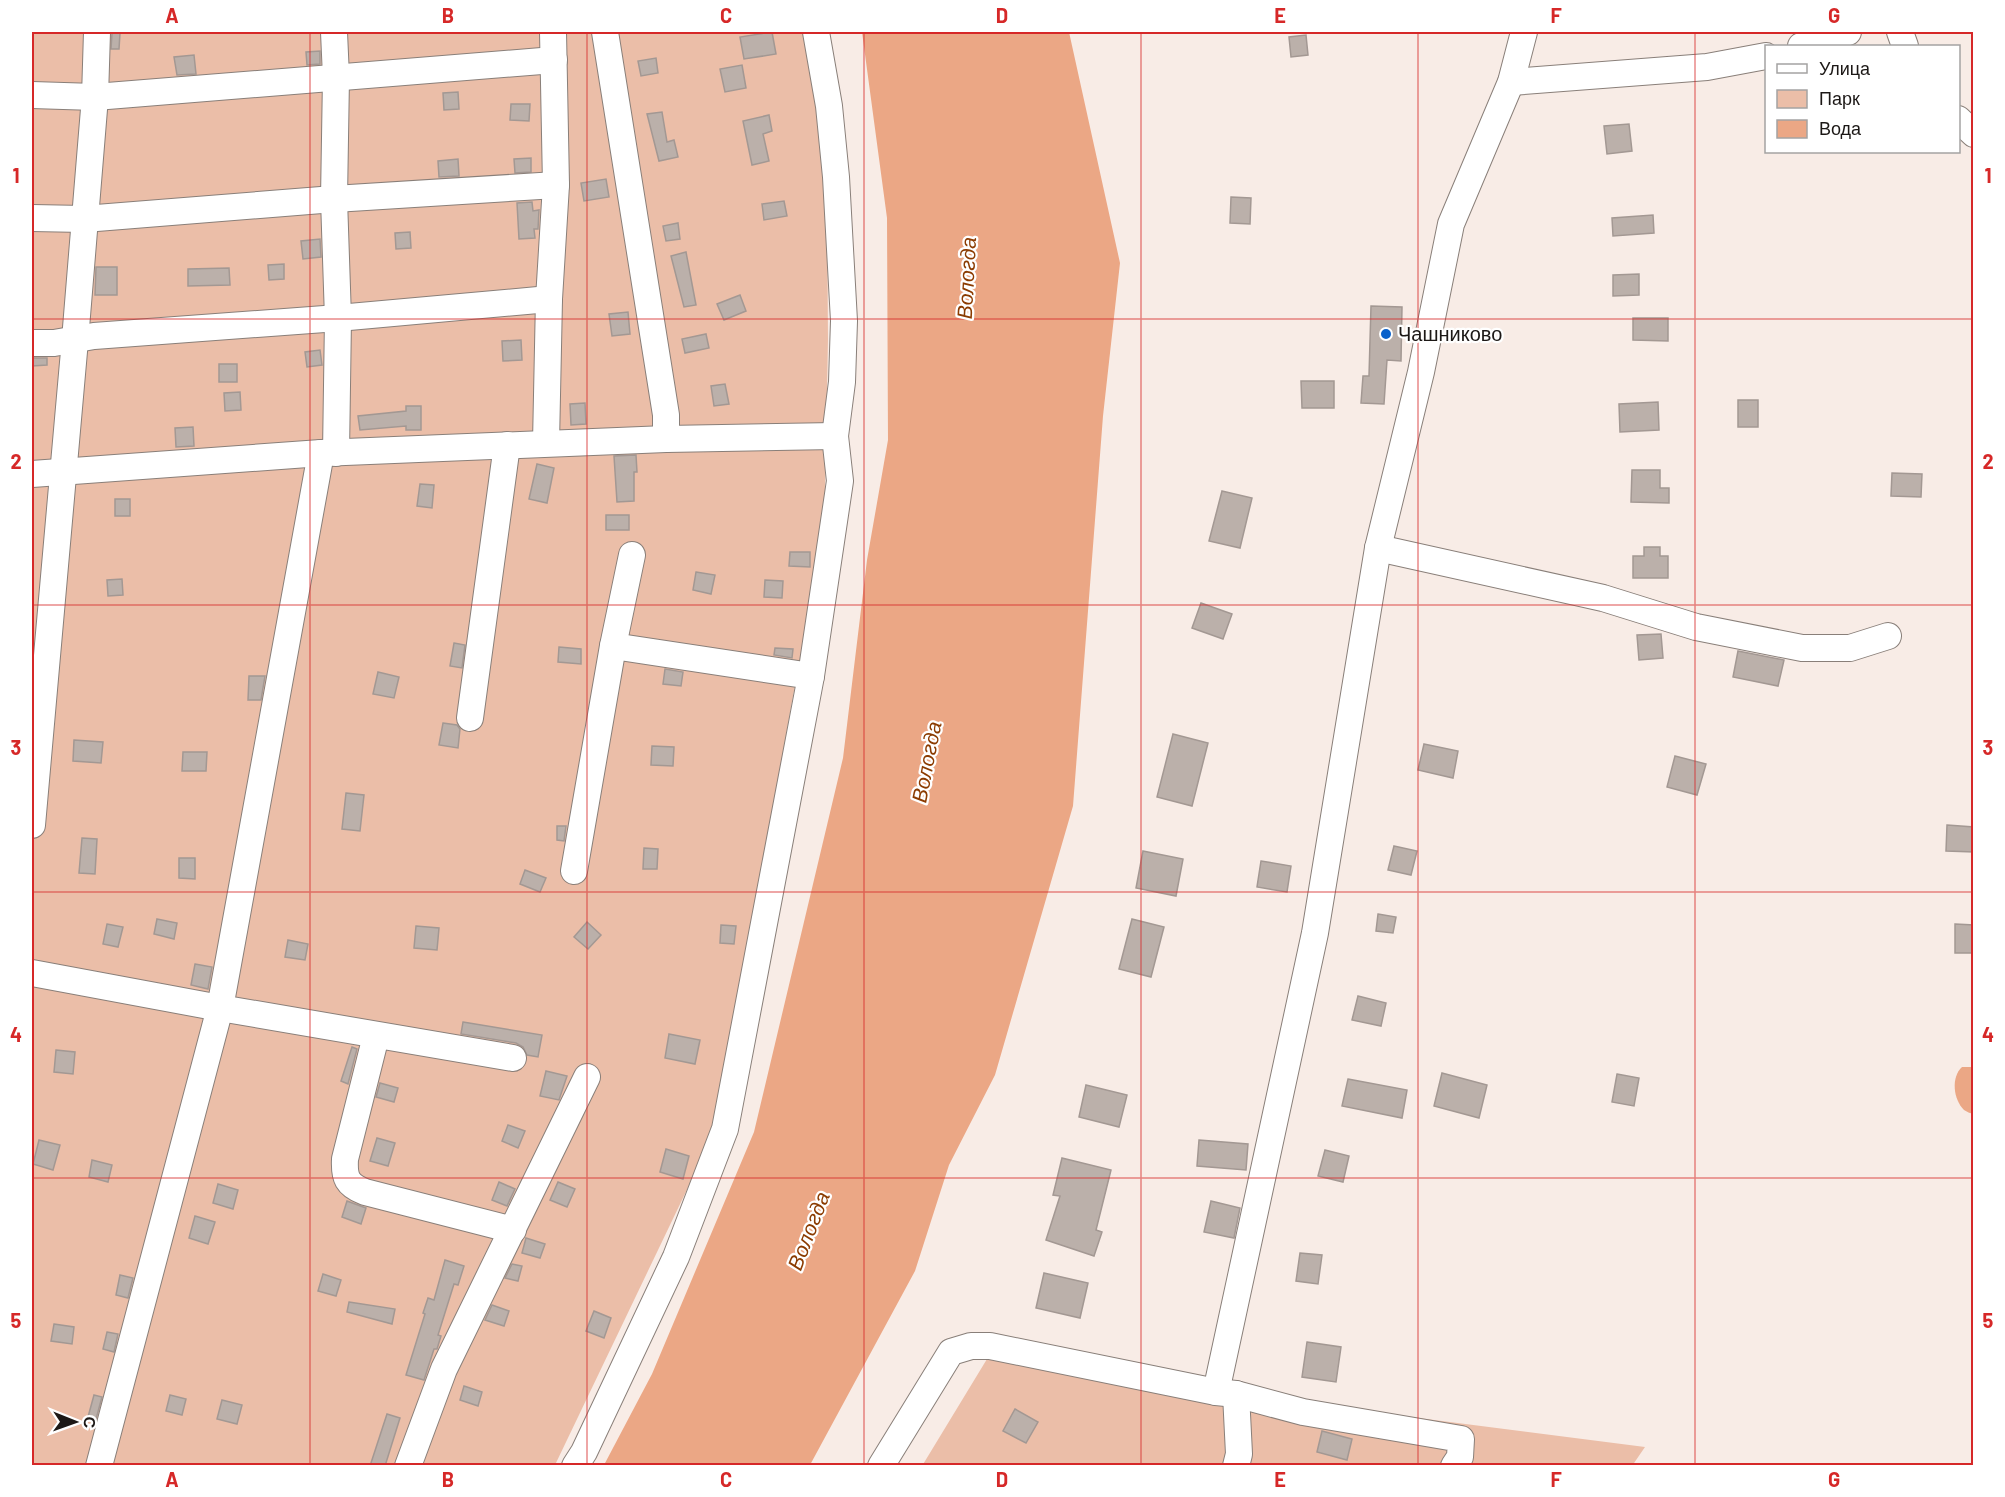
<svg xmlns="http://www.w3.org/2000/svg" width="2005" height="1497" font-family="Barlow,sans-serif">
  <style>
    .green { fill: #ebbea8 }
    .water { fill: #eba785 }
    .building { fill: #bbb0aa; stroke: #a39893; stroke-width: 1.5 }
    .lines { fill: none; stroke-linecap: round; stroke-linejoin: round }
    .minor-casing { stroke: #897f79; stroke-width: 28 }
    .minor { stroke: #fff; stroke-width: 26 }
    .grid { fill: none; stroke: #d62828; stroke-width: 1.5; stroke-opacity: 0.55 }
    .poi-dot { fill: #0a62cb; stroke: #fff; stroke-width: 2 }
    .labels { text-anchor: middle; stroke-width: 4.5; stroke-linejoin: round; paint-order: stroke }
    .poi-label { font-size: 20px; fill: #1c1816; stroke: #fff; text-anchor: start }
    .water-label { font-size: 21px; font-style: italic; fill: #8b3b01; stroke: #fff }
    .neatline { fill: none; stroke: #d62828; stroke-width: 2 }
    .grid-label { font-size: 20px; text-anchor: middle; font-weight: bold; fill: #d62828 }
  </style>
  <rect width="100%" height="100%" fill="#f8ece6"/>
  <!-- green -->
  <g class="green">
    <polygon points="32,32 807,32 827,201 828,339 824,542 793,696 716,1129 555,1465 32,1465"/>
    <polygon points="987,1359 1216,1392 1645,1447 1632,1466 922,1466"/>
  </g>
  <!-- water -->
  <g class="water">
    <polygon points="862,32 1069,32 1120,263 1103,416 1073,806 995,1075 949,1165 915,1271 810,1465 604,1465 652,1374 754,1132 843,758 867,560 888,440 887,218"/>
    <path d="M1962 1067H1973V1114C1970 1113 1967 1112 1964 1110 1953 1099 1951 1077 1962 1067Z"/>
  </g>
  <!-- building -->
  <g class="building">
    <polygon points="772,32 776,54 744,59 740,37"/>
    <polygon points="112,33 120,33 119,49 111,49"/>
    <polygon points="1306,35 1308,55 1291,57 1289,37"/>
    <polygon points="320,51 320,64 307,65 306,52"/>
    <polygon points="194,55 196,74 177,75 174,57"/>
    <polygon points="656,58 658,73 641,76 638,61"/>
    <polygon points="742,65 746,88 725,92 720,69"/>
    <polygon points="458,92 459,109 444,110 443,93"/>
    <polygon points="511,104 530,104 529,121 510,120"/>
    <polygon points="662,112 667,142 674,140 678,157 659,161 647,114"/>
    <polygon points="769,115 772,131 763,134 769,161 752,165 743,121"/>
    <polygon points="1629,124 1632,151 1607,154 1604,126"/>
    <polygon points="531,158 531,172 515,173 514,159"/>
    <polygon points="458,159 459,176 439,177 438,161"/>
    <polygon points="606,179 609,197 584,201 581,183"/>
    <polygon points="1231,197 1251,198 1250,224 1230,223"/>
    <polygon points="784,201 787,216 764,220 762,204"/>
    <polygon points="532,202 533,211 539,210 538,229 534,229 535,238 519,239 517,203"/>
    <polygon points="1653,215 1654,233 1613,236 1612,218"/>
    <polygon points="678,223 680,239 666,241 663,226"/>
    <polygon points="410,232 411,248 396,249 395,233"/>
    <polygon points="320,239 321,257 303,259 301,241"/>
    <polygon points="686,252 696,305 684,307 671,256"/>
    <polygon points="284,264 284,279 269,280 268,265"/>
    <polygon points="96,267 117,267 117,295 95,295"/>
    <polygon points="229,268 230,285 188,286 188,269"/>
    <polygon points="1639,274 1639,295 1613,296 1613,275"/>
    <polygon points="740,295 746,311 724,320 717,304"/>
    <polygon points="1371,306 1402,307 1401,361 1387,360 1384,404 1361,403 1363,376 1369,376"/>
    <polygon points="628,312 630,334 612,336 609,314"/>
    <polygon points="1633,318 1668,318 1668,341 1633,340"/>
    <polygon points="706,334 709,348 685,353 682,339"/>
    <polygon points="521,340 522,360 503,361 502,341"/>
    <polygon points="320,350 322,365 307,367 305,352"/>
    <polygon points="32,358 47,358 47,365 32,366"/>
    <rect x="219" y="364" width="18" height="18"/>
    <polygon points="1301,381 1334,381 1334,408 1302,408"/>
    <polygon points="725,384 729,404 714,406 711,386"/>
    <polygon points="240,392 241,410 225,411 224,393"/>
    <rect x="1738" y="400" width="20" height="27"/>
    <polygon points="1658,402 1659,430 1620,432 1619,404"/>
    <polygon points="585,403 586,424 571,425 570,404"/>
    <polygon points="406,406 421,406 421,430 406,430 406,426 360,430 358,416 406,411"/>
    <polygon points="193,427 194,446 176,447 175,428"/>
    <polygon points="636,455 637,472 634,472 634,501 617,502 614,456"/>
    <polygon points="537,464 554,468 547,503 529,499"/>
    <polygon points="1632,470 1660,470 1660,488 1669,488 1669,503 1631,502"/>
    <polygon points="1892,473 1922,474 1921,497 1891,496"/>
    <polygon points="420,484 434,485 432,508 417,506"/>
    <polygon points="1222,491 1252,498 1240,548 1209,541"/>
    <rect x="115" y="499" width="15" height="17"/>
    <rect x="606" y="515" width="23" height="15"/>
    <polygon points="1644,547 1660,547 1660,556 1668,556 1668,578 1633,578 1633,556 1644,556"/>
    <polygon points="790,552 810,552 810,567 789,566"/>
    <polygon points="696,572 715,575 711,594 693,590"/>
    <polygon points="122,579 123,595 108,596 107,580"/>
    <polygon points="765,580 783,581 782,598 764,597"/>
    <polygon points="1201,603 1232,614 1223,639 1192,628"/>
    <polygon points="1661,634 1663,658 1639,660 1637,635"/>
    <polygon points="454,643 465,645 462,668 450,666"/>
    <polygon points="559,647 581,649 581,664 558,662"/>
    <polygon points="775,648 793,649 792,658 774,655"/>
    <polygon points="1738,651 1784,660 1778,686 1733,677"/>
    <polygon points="665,669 683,672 681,686 663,684"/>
    <polygon points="378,672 399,677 394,698 373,694"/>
    <polygon points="249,676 265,676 261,700 248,700"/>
    <polygon points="443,723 457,725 460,729 458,748 439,745"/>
    <polygon points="1173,734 1208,743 1192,806 1157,797"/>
    <polygon points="74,740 103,742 101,763 73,761"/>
    <polygon points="1424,744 1458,751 1453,778 1418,770"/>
    <polygon points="652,746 674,747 673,766 651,765"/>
    <polygon points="183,752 207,752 206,771 182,771"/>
    <polygon points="1675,756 1706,764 1697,795 1667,787"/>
    <polygon points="346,793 364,795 360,831 342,829"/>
    <polygon points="1947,825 1974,827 1974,852 1946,851"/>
    <polygon points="557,826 566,826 564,841 557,840"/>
    <polygon points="82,838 97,839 95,874 79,873"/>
    <polygon points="1394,846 1417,851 1411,875 1388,870"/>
    <polygon points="644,848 658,849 657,869 643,869"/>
    <polygon points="1143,851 1183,859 1176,896 1136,888"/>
    <polygon points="179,858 195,858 195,879 179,878"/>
    <polygon points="1261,861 1291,866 1287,892 1257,887"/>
    <polygon points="525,870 546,878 540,892 520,884"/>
    <polygon points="1378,914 1396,917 1393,933 1376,931"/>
    <polygon points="157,919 177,923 174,939 154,934"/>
    <polygon points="1132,919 1164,927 1151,977 1119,969"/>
    <polygon points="587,922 601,935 588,949 574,937"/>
    <polygon points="107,924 123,927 118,947 103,944"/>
    <polygon points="1955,924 1974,925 1974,953 1955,953"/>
    <polygon points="721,925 736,926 734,944 720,943"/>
    <polygon points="416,926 439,928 437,950 414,948"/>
    <polygon points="288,940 308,944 305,960 285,957"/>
    <polygon points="195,964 212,967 208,989 191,985"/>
    <polygon points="1358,996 1386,1003 1381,1026 1352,1020"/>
    <polygon points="463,1022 542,1035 538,1057 527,1055 523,1047 516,1043 461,1034"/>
    <polygon points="669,1034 700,1040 695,1064 665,1058"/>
    <polygon points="352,1047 357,1049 348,1084 341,1081"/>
    <polygon points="56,1050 75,1052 73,1074 54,1072"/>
    <polygon points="546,1071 567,1076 559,1100 540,1096"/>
    <polygon points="1442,1073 1487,1085 1479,1118 1434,1106"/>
    <polygon points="1617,1074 1639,1078 1634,1106 1612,1102"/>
    <polygon points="1348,1079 1407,1090 1402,1118 1342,1106"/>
    <polygon points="380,1083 398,1088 394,1102 376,1097"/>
    <polygon points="1086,1085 1127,1095 1119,1127 1079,1117"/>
    <polygon points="508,1125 525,1131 518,1148 502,1141"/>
    <polygon points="377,1138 395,1143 388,1166 370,1161"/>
    <polygon points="39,1140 60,1145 53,1170 33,1164"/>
    <polygon points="1199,1140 1248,1144 1246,1170 1197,1166"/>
    <polygon points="666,1149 689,1156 683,1179 660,1172"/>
    <polygon points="1325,1150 1349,1156 1343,1182 1318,1176"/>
    <polygon points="1062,1158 1111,1170 1096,1230 1102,1232 1094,1256 1046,1240 1060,1196 1053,1195"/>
    <polygon points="92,1160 112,1165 108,1182 89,1177"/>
    <polygon points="499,1182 515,1189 507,1206 492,1200"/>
    <polygon points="558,1182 575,1189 567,1207 550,1200"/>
    <polygon points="218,1184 238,1190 233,1209 213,1203"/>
    <polygon points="347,1201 366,1208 361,1224 342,1217"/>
    <polygon points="1211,1201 1240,1208 1234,1238 1204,1232"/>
    <polygon points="195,1216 215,1222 208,1244 189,1238"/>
    <polygon points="526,1238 545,1244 540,1258 522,1253"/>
    <polygon points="1300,1253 1322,1255 1318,1284 1296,1281"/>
    <polygon points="445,1260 464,1266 458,1285 454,1284 438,1335 441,1336 437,1349 434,1349 424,1380 406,1375 425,1314 423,1313 428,1298 434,1300"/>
    <polygon points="512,1264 522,1266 518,1281 505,1278"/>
    <polygon points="1044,1273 1088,1283 1080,1318 1036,1308"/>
    <polygon points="323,1274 341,1280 336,1296 318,1291"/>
    <polygon points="120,1275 133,1278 128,1298 116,1295"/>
    <polygon points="349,1302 395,1309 392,1324 347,1312"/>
    <polygon points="492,1305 509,1311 504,1326 485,1320"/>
    <polygon points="594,1311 611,1318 604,1338 586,1331"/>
    <polygon points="54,1324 74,1327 72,1344 51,1341"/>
    <polygon points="107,1332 118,1334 114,1352 103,1349"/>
    <polygon points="1307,1342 1341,1347 1336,1382 1302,1377"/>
    <polygon points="464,1386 482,1392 478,1406 460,1400"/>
    <polygon points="94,1395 102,1397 96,1419 88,1417"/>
    <polygon points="170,1395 186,1399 182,1415 166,1411"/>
    <polygon points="222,1400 242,1405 237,1424 217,1419"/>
    <polygon points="1015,1409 1038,1422 1026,1443 1003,1431"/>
    <polygon points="387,1414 400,1418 385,1466 370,1466"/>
    <polygon points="1322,1431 1352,1439 1347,1460 1317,1452"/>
  </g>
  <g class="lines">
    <defs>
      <g id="minor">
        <polyline points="334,32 336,77 334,199 338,318 336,453"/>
        <polyline points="605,32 666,415 666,439"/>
        <polyline points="1900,32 1905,46"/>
        <polyline points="1801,46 1848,32"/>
        <polyline points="1511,82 1707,67 1766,56"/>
        <polyline points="32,95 95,97 554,60"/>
        <polyline points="1958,119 1974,134"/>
        <polyline points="32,218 84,219 334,199 556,185"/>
        <polyline points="32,343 54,343 94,336 338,318 549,299"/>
        <polyline points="546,443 549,299 556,185 553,32"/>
        <polyline points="32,474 321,453 666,439 835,436"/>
        <polyline points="1378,548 1603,598 1696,627 1802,648 1850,648 1888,636"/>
        <polyline points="613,646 811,676"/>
        <polyline points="470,718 507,445"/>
        <polyline points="32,825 75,340 95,97 97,32"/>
        <polyline points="574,871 613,646 632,555"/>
        <polyline points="32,973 220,1008 513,1058"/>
        <path d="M376 1036 345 1159C344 1178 347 1185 365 1192L513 1230"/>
        <polyline points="1216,1392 1236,1394 1303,1412 1461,1439 1460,1457 1454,1466"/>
        <polyline points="1236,1394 1239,1454 1236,1466"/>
        <polyline points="99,1466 220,1008 321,453"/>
        <polyline points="408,1466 444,1369 587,1077"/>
        <polyline points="575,1466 584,1452 676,1257 725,1129 811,676 840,481 835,436 842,382 844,321 836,177 829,106 816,32"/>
        <polyline points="881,1466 951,1352 971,1346 990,1346 1216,1392 1315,933 1378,548 1421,372 1451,224 1511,82 1524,32"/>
      </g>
    </defs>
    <!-- minor casing -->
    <use href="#minor" class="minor-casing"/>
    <!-- minor -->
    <use href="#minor" class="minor"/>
  </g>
  <!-- grid -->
  <path class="grid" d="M310 32V1466M587 32V1466M864 32V1466M1141 32V1466M1418 32V1466M1695 32V1466M32 319H1974M32 605H1974M32 892H1974M32 1178H1974"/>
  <!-- markers -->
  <circle class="poi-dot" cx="1386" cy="334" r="6"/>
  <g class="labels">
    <!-- poi labels -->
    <g class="poi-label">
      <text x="1398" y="341">Чашниково</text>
    </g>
    <!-- water labels -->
    <g class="water-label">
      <text transform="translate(967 278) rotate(-87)" y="7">Вологда</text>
      <text transform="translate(927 762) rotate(-79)" y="7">Вологда</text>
      <text transform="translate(809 1231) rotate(-69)" y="7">Вологда</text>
    </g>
  </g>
  <!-- border -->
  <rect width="2005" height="1497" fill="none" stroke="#ffffff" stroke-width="66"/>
  <!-- legend -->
  <rect x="1765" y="45" width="195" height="108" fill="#ffffff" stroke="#a4a3a2" stroke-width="1.5"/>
  <rect x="1777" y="64" width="30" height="9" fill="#ffffff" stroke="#a4a3a2" stroke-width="1.5"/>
  <text x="1819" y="75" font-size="18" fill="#1c1816">Улица</text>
  <rect x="1777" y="90" width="30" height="18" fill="#ebbea8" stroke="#a4a3a2" stroke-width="1.5"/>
  <text x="1819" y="105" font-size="18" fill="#1c1816">Парк</text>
  <rect x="1777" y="120" width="30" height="18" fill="#eba785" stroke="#a4a3a2" stroke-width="1.5"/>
  <text x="1819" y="135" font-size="18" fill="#1c1816">Вода</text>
  <!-- north arrow -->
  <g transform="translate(75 1422) rotate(91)" stroke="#ffffff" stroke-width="4.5" paint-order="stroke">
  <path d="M0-4.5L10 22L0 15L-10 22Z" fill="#1c1816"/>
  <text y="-9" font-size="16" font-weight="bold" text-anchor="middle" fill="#1c1816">С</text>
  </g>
  <rect x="33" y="33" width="1939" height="1431" class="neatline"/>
  <g class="grid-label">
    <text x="172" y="23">A</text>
    <text x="448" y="23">B</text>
    <text x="726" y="23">C</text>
    <text x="1002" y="23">D</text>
    <text x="1280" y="23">E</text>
    <text x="1556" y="23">F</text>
    <text x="1834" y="23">G</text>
    <text x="16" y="183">1</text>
    <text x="1988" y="183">1</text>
    <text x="16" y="469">2</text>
    <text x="1988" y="469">2</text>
    <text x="16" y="755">3</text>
    <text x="1988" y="755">3</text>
    <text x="16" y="1042">4</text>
    <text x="1988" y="1042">4</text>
    <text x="16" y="1328">5</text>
    <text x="1988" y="1328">5</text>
    <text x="172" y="1487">A</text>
    <text x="448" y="1487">B</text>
    <text x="726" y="1487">C</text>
    <text x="1002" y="1487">D</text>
    <text x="1280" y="1487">E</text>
    <text x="1556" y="1487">F</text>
    <text x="1834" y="1487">G</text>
  </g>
</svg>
